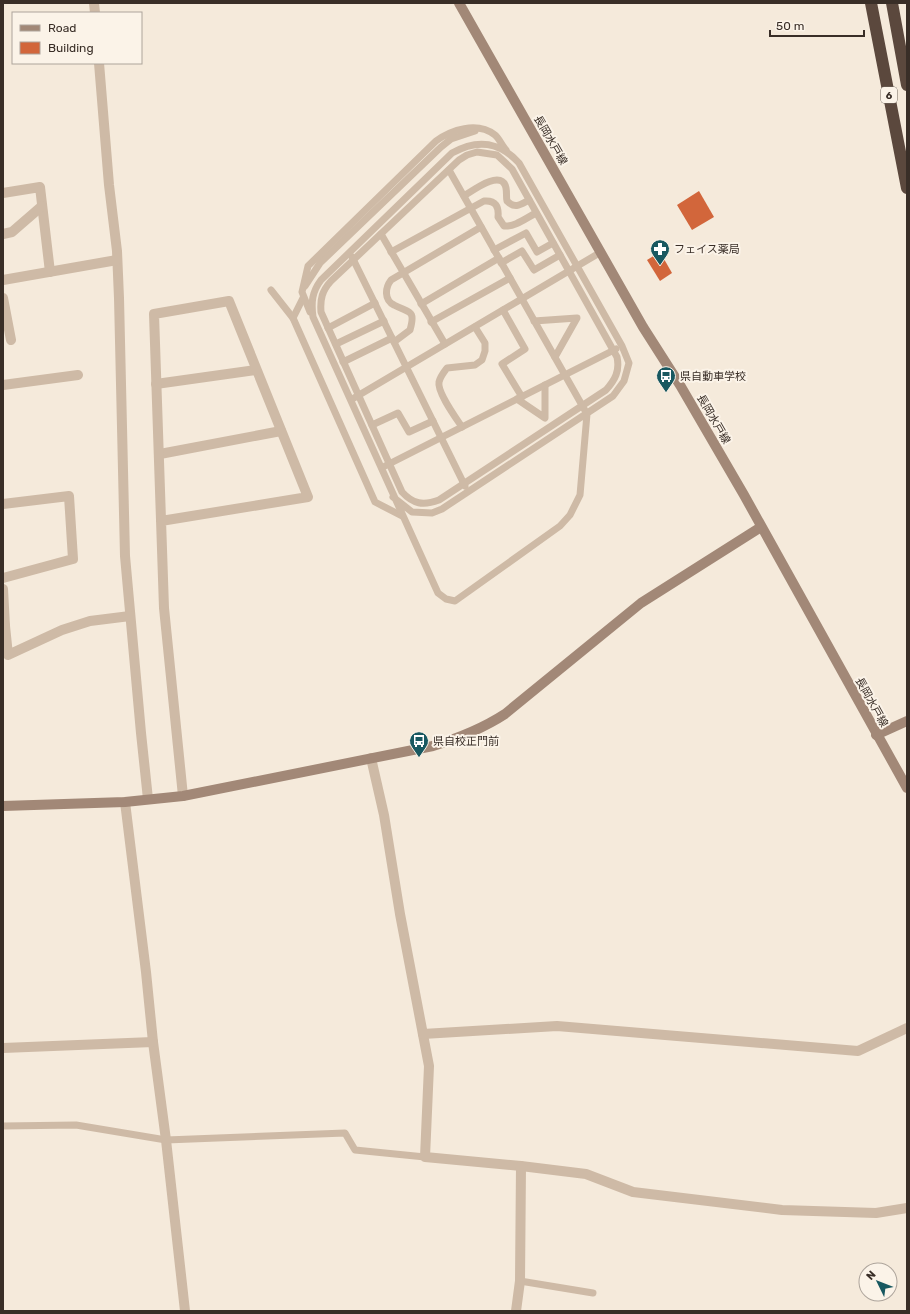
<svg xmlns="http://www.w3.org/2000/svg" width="910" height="1314" font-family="Rubik,'Noto Sans JP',sans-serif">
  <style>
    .building { fill: #d2663b }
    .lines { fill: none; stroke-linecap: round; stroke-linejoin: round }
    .lane { stroke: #cebaa6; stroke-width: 7 }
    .street { stroke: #cebaa6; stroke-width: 10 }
    .secondary { stroke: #a28877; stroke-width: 10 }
    .highway { stroke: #5b483d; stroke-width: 12 }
    .labels { text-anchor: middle; stroke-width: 4; stroke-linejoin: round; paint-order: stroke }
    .shield { fill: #fbf3e8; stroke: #736961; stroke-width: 1 }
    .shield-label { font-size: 10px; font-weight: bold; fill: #392e27 }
    .street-label { font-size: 11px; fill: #392e27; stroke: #fbf3e8 }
    .poi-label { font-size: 11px; fill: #392e27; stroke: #fbf3e8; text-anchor: start }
  </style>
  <rect width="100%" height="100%" fill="#f5eadb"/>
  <!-- building -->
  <g class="building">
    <polygon points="699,191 714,217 692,230 677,205"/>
    <polygon points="660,252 672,273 660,281 647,260"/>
  </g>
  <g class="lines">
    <!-- lane -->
    <g class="lane">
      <path d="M477 152 497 155 512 169 617 357C620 371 615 380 606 390L439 500C423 506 413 504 402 492L321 312C320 299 322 291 331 281L459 160 467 155Z"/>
      <path d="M464 196C472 191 502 168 506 188 507 193 506 197 507 201 515 209 520 205 529 200"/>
      <polyline points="381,234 445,344"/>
      <polyline points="494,250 526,233 537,252 553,243"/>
      <path d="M391 252 484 201C496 200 499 207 498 217L504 226C515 227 526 218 536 213"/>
      <polyline points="352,257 465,486"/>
      <polyline points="501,263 522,251 534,270 560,255"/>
      <polyline points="305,286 320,263 441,147 451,139 475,131"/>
      <polyline points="271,290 293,318"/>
      <polyline points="303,298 293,318 375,502 402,516"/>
      <polyline points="421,304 499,258"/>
      <polyline points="503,310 525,349 502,364 522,397"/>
      <path d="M310 312 302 292 308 266 436 141C451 130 477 121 495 135 499 138 502 146 506 150"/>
      <polyline points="534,321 577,318 555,357"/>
      <polyline points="431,322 510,278"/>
      <polyline points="328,328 375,303"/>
      <path d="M394 342 410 330C416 309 409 313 394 305 384 300 385 288 391 280L481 227"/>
      <polyline points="336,344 384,321"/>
      <polyline points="343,362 392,338"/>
      <polyline points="354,398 601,252"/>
      <polyline points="517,399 545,418 545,385"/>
      <polyline points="372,425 398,413 409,432 433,421"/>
      <path d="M462 427C456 418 437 392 439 382 440 377 444 372 447 368L475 365 482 360 485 351V343L475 327"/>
      <polyline points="385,466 616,349"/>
      <path d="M393 497 412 512 432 513 442 509 613 396 624 381 629 363 622 346 519 163C499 141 477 139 452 153L321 280C312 292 311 302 313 317L438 593 446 599 455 601 560 526 570 515 580 495 587 414 449 170"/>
      <polyline points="3,1126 76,1125 166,1140 345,1133 355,1150 425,1157"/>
      <polyline points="520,1281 593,1293"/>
    </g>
    <!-- street -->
    <g class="street">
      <polyline points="94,3 95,13"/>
      <polyline points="99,63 109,185 117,251 119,298 125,556 141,733 148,799"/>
      <polyline points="3,193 40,187 50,272"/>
      <polyline points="3,234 12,232 42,206"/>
      <polyline points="3,280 117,260"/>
      <polyline points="3,298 11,340"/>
      <polyline points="156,384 256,370"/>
      <polyline points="3,385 78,375"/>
      <polyline points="160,454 281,431"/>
      <polyline points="3,504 69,496 73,559 3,578"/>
      <polyline points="161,521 308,497 229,301 154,314 164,608 183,796"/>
      <polyline points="3,589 5,626"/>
      <polyline points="3,626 5,626 8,655 62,630 90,621 130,616"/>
      <polyline points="371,758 384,815 400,914 429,1066 425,1157 521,1166 586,1174 633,1192 782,1210 876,1213 907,1208"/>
      <polyline points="125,802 146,972 153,1042 166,1140 185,1311"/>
      <polyline points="423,1034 557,1026 858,1051 907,1028"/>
      <polyline points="3,1048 153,1042"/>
      <polyline points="516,1311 520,1281 521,1166"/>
    </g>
    <!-- secondary -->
    <g class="secondary">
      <polyline points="459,3 643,327 680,385 744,495 907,788"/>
      <polyline points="876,735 907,721"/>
      <path d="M3 806 125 802 183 796 433 746C459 738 482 729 505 714L641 603 761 527"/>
    </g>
    <!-- highway -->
    <g class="highway">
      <polyline points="871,3 907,188"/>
      <polyline points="892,3 907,85"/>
    </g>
  </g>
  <!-- icons -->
  <defs>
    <symbol id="pharmacy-pin" viewBox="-11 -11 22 30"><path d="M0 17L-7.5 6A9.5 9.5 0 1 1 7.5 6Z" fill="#185860" stroke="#fbf3e8"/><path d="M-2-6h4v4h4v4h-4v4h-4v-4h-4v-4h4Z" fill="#fff"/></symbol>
    <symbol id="bus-pin" viewBox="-11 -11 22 30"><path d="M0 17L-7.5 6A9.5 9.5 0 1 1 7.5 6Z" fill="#185860" stroke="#fbf3e8"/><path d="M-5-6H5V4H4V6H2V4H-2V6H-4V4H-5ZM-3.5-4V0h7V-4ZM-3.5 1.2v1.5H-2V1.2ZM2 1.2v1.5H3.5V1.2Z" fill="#fff"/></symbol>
  </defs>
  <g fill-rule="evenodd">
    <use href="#pharmacy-pin" x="649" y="238" width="22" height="30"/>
    <use href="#bus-pin" x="655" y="365" width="22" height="30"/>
    <use href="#bus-pin" x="408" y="730" width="22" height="30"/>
  </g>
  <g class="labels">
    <!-- shield labels -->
    <rect class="shield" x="881" y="87" width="16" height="16" rx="3"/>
    <g class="shield-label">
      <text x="889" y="99">6</text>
    </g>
    <!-- street labels -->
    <g class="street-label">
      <text transform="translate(551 140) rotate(60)" y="4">長岡水戸線</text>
      <text transform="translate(714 419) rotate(60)" y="4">長岡水戸線</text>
      <text transform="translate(872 702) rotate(61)" y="4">長岡水戸線</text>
    </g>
    <!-- poi labels -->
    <g class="poi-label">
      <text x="674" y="253">フェイス薬局</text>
      <text x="680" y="380">県自動車学校</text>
      <text x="433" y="745">県自校正門前</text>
    </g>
  </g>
  <!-- border -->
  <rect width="910" height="1314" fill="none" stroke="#392e27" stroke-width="8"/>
  <!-- legend -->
  <rect x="12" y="12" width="130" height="52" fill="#fbf3e8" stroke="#ada49b"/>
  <rect x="20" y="25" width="20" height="6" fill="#a28877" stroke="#ada49b"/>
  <text x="48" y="32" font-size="12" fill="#392e27">Road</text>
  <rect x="20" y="42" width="20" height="12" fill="#d2663b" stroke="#ada49b"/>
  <text x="48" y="52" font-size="12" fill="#392e27">Building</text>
  <!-- north arrow -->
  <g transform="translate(878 1282) rotate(313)"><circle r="19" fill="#fbf3e8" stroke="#ada49b"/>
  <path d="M0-3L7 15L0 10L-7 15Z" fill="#185860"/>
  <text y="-6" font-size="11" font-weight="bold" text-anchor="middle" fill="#392e27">N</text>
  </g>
  <!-- scale -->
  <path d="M770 30v6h94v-6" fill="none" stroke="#392e27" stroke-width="2"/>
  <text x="776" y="30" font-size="12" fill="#392e27" stroke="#fbf3e8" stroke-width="3" paint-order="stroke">50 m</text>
</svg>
